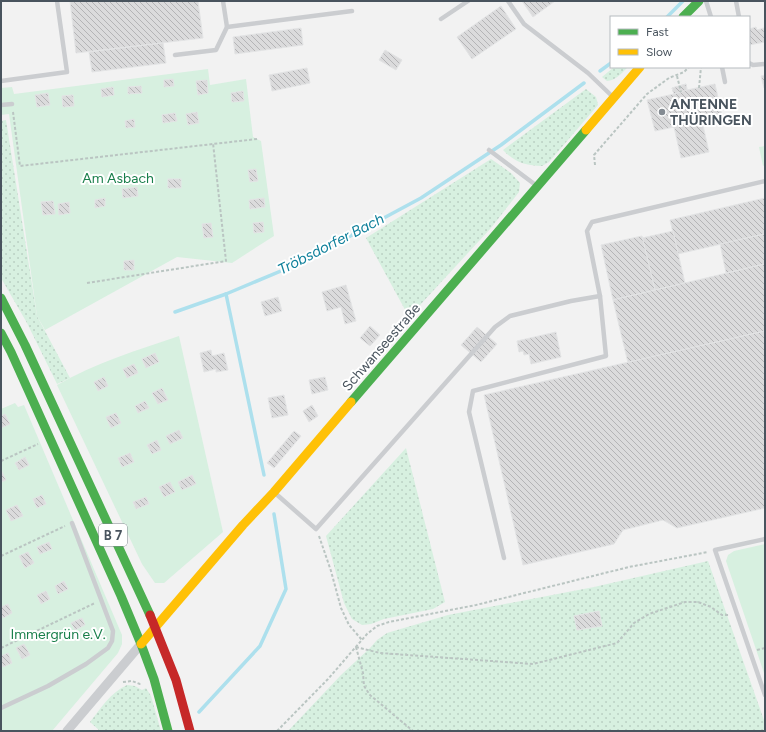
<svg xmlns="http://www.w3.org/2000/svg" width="766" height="732" font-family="Figtree,sans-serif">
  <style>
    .grass { fill: url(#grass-dots) }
    .garden { fill: #d7f0e0 }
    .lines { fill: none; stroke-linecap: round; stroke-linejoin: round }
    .stream { stroke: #ade0ed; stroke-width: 3.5 }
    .building { fill: url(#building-back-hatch); stroke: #e3e4e5 }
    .path { stroke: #bac5c2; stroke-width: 2; stroke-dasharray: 3 2; stroke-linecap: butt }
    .lane { stroke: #cbcdd0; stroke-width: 4.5 }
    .street { stroke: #cbcdd0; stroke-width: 9 }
    .fast { stroke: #4caf50; stroke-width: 9 }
    .slow { stroke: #ffc107; stroke-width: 9 }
    .jam { stroke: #c62828; stroke-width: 9 }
    .poi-dot { fill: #848b92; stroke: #fff; stroke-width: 1.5 }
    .labels { text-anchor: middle; stroke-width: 4; stroke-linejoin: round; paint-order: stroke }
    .shield { fill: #fff; stroke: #80878e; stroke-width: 1 }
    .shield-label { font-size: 13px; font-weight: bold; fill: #49545e }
    .poi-label { font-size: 14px; font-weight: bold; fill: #49545e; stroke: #fff; text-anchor: start }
    .park-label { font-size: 14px; fill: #197f4b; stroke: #fff }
    .street-label { font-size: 14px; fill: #49545e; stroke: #fff }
    .water-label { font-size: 15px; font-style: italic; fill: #0f809b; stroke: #fff }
  </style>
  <defs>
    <pattern id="grass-dots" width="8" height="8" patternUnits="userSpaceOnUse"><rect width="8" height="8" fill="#d7f0e0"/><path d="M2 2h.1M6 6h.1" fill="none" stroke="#bad0c3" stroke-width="1.8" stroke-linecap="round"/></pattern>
    <pattern id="building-back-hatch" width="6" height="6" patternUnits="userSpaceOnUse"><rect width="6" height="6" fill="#dbdbdc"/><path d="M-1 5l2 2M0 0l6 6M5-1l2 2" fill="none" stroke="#b4b4b6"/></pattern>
  </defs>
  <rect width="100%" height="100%" fill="#f2f2f2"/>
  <!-- grass -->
  <g class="grass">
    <path d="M614 67H628C621 74 616 80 607 81L602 77Z"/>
    <path d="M586 89 596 97 598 105 549 162 542 166C526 166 514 162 503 150Z"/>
    <polygon points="6,120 37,316 70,378 57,384 27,323 1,278 1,121"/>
    <polygon points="491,159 511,173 520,183 519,192 491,228 409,317 366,238"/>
    <polygon points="406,448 445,602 433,609 384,619 371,624 362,625 352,619 344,603 326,536"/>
    <polygon points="708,561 765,723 765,731 288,731 341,675 370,648 377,640 387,633 448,615 594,587"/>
    <path d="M127 685 135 686 142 690 146 688 151 696 161 731H100L90 722C101 708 110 693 127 685Z"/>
  </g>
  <!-- garden -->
  <g class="garden">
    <polygon points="208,69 210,85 246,79 253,137 261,141 274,236 232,263 177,257 45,330 37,316 9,114 1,115 1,88 12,87 14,94"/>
    <polygon points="765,146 765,165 763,166 759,147"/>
    <path d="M179 336 223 532 164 583H155L142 564 57 385C95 363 138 350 179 336Z"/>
    <polygon points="15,403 18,407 24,405 122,635 122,644 118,653 52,731 1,731 1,409"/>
    <polygon points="765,544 765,676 726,561 728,555 734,551"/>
  </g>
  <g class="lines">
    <!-- stream -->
    <g class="stream">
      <polyline points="667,17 683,1"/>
      <polyline points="600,71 611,63"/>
      <polyline points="226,294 264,475"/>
      <polyline points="175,312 226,294 300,263 421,198 501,145 584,83"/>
      <polyline points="199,712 260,646 286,589 274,514"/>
    </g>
  </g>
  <!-- building -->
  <g class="building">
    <polygon points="70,1 198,1 203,38 76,53"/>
    <polygon points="522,1 555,1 533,17"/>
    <polygon points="501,6 516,29 472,59 457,37"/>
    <polygon points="756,27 757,30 764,28 765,42 749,45 749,29"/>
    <polygon points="301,28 303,45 235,54 233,37"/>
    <polygon points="163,43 166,63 92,72 89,52"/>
    <polygon points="385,50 402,60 396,70 379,60"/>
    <polygon points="307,68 310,83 272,91 269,75"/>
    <polygon points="765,75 765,88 764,88 761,76"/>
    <polygon points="173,79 174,86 164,87 164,80"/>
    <polygon points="207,80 208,93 198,95 196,81"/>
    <polygon points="686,84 687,90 715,84 722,116 702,121 709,152 681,158 674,127 655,131 647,100 674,94 672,88"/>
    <polygon points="686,84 687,90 674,94 672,88"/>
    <polygon points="141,86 142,93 128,94 128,87"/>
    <polygon points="113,87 114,95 102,97 101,89"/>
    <polygon points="243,91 244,101 232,102 231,93"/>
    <polygon points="48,93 50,105 37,107 35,95"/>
    <polygon points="73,95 74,106 63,107 62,96"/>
    <polygon points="197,112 199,123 188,125 186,114"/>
    <polygon points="175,113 177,121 163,123 162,115"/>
    <polygon points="134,119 135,127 126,128 125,121"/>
    <polygon points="256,169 258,181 250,182 248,170"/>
    <rect x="168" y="179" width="13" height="9"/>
    <polygon points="137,187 138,196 123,198 122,189"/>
    <polygon points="105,198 105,206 95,208 95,200"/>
    <polygon points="264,198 265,207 250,209 249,200"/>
    <polygon points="765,198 765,234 678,254 670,220"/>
    <polygon points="53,201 55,214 43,215 41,202"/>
    <polygon points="69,202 70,213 59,215 58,204"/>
    <polygon points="263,222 264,232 254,233 253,223"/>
    <polygon points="211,223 213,237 204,238 202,224"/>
    <polygon points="673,231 685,283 655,290 642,238"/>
    <polygon points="765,234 765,264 726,273 720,244"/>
    <polygon points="642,236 655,290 613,300 601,245"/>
    <polygon points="134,260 134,270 124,270 124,261"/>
    <polygon points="765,264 765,331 628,363 613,300"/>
    <polygon points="346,285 356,321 345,324 341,307 327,311 322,292"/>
    <polygon points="278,297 282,311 265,316 261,302"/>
    <polygon points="370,326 380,335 370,346 360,338"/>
    <polygon points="477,327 497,344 481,362 461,345"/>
    <polygon points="765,331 765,508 677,528 663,520 623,530 614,544 523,565 484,395"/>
    <polygon points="556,332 561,357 531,364 529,354 524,355 523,351 519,352 517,341"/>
    <polygon points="211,350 212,356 224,353 228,370 216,372 216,369 204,372 200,353"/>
    <polygon points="155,353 159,362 146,368 142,359"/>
    <polygon points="134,364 138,373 127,378 123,369"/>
    <polygon points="104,377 108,386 98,391 94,382"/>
    <polygon points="325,377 328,390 312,394 309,380"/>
    <polygon points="162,388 168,400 158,404 152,393"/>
    <polygon points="284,395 288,415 272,418 268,398"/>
    <polygon points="145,401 149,408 138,413 135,406"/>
    <polygon points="312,405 318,416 309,422 303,411"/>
    <polygon points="116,413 121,423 111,428 106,417"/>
    <polygon points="5,414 10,424 1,428 1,416"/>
    <polygon points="179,430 183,438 170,444 166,436"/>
    <polygon points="294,431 301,436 274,468 267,463"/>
    <polygon points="157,440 161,450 152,454 147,445"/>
    <polygon points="130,453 134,462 122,467 118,458"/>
    <polygon points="25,457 29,465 19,470 15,463"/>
    <polygon points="1,470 6,480 1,482"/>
    <polygon points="192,475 196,484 182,490 178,482"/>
    <polygon points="170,482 175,492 164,497 159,487"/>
    <polygon points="42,495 46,504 37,508 33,499"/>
    <polygon points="146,497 149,504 136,509 133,502"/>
    <polygon points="17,505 23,516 11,521 6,510"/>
    <polygon points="49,542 52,549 40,554 37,547"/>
    <polygon points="28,552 34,563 25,568 19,556"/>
    <polygon points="64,581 68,589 58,594 55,586"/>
    <polygon points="46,591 50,599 41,604 37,595"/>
    <polygon points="8,604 12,613 3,618 1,614 1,607"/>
    <polygon points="599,611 602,626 577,630 574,616"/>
    <polygon points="82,618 85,625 75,630 71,623"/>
    <polygon points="57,630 61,637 53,641 49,634"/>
    <polygon points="24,644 30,655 22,659 16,648"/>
    <polygon points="8,653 12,663 3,667 1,661 1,656"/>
  </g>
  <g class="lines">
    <!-- path -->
    <g class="path">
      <polyline points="677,76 681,92"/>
      <polyline points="699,88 701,67"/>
      <polyline points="13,112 20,166 257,139"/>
      <polyline points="595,165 594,155 647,94 669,78 684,72 689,67"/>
      <polyline points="87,283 226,261 213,143"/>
      <polyline points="1,461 38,444"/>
      <polyline points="319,536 331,571 341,608 349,625 362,640"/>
      <polyline points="1,556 65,526"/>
      <polyline points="356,647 380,653 533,664 617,643 634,623 649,614 685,602 698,602 711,607 722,615 730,615"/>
      <polyline points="356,647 363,673 364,686 370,695 413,731"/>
      <polyline points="1,648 95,603"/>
      <polyline points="757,650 765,648"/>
      <polyline points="123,682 132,681 140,684 142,684"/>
      <polyline points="277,731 328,679 367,634 377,626 389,622 476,605 629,567 708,552"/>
    </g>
    <!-- lane -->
    <g class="lane">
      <polyline points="508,1 524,24 588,73 613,97"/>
      <polyline points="706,1 711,17"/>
      <polyline points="736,1 739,17"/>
      <polyline points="441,19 468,1"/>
      <polyline points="227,27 352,11"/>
      <polyline points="175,55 216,50 227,27 223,1"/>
      <polyline points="749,63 753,65 765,64"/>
      <polyline points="722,67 725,82"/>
      <polyline points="1,81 67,72 57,1"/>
      <polyline points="1,105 12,104"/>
      <polyline points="489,150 537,186"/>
      <polyline points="600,296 587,231 592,222 765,181"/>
      <polyline points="275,493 316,529 495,327 510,316 571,301 600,296 606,356 473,391 469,412 504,558"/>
      <polyline points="765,539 715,550 765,695"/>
      <polyline points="1,708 48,686 86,664 108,648 112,641 113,631 72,523"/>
    </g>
    <!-- street -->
    <polyline class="street" points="67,731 141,644"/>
    <!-- fast -->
    <g class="fast">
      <polyline points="683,17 699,1"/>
      <polyline points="1,298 25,345 150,615"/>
      <polyline points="1,333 11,352 121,596 141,644 154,679 168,731"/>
      <polyline points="351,402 586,130"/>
    </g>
    <!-- slow -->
    <g class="slow">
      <polyline points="586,130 640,67"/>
      <polyline points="141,644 243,525 274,492 351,402"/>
    </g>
    <!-- jam -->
    <polyline class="jam" points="150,615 176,680 190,731"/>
  </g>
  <!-- markers -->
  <circle class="poi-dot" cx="662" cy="112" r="4"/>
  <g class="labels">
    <!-- shield labels -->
    <rect class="shield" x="99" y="524" width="28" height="22" rx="3"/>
    <g class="shield-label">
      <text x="113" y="540">B 7</text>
    </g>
    <!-- poi labels -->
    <g class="poi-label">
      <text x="670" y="109">ANTENNE<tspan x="670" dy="16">THÜRINGEN</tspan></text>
    </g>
    <!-- park labels -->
    <g class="park-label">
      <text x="118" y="183">Am Asbach</text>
      <text x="58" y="639">Immergrün e.V.</text>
    </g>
    <!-- street labels -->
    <g class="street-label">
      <text transform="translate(381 347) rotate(-49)" y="5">Schwanseestraße</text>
    </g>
    <!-- water labels -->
    <g class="water-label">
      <text transform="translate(331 244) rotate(-27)" y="5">Tröbsdorfer Bach</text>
    </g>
  </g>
  <!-- border -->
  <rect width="766" height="732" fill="none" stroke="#49545e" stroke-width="4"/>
  <!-- legend -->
  <rect x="610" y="16" width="140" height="52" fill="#ffffff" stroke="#b6bbbf"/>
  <rect x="618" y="29" width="20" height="6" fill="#4caf50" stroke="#b6bbbf"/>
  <text x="646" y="36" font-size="12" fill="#49545e">Fast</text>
  <rect x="618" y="49" width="20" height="6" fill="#ffc107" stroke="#b6bbbf"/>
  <text x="646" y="56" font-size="12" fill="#49545e">Slow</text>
</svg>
